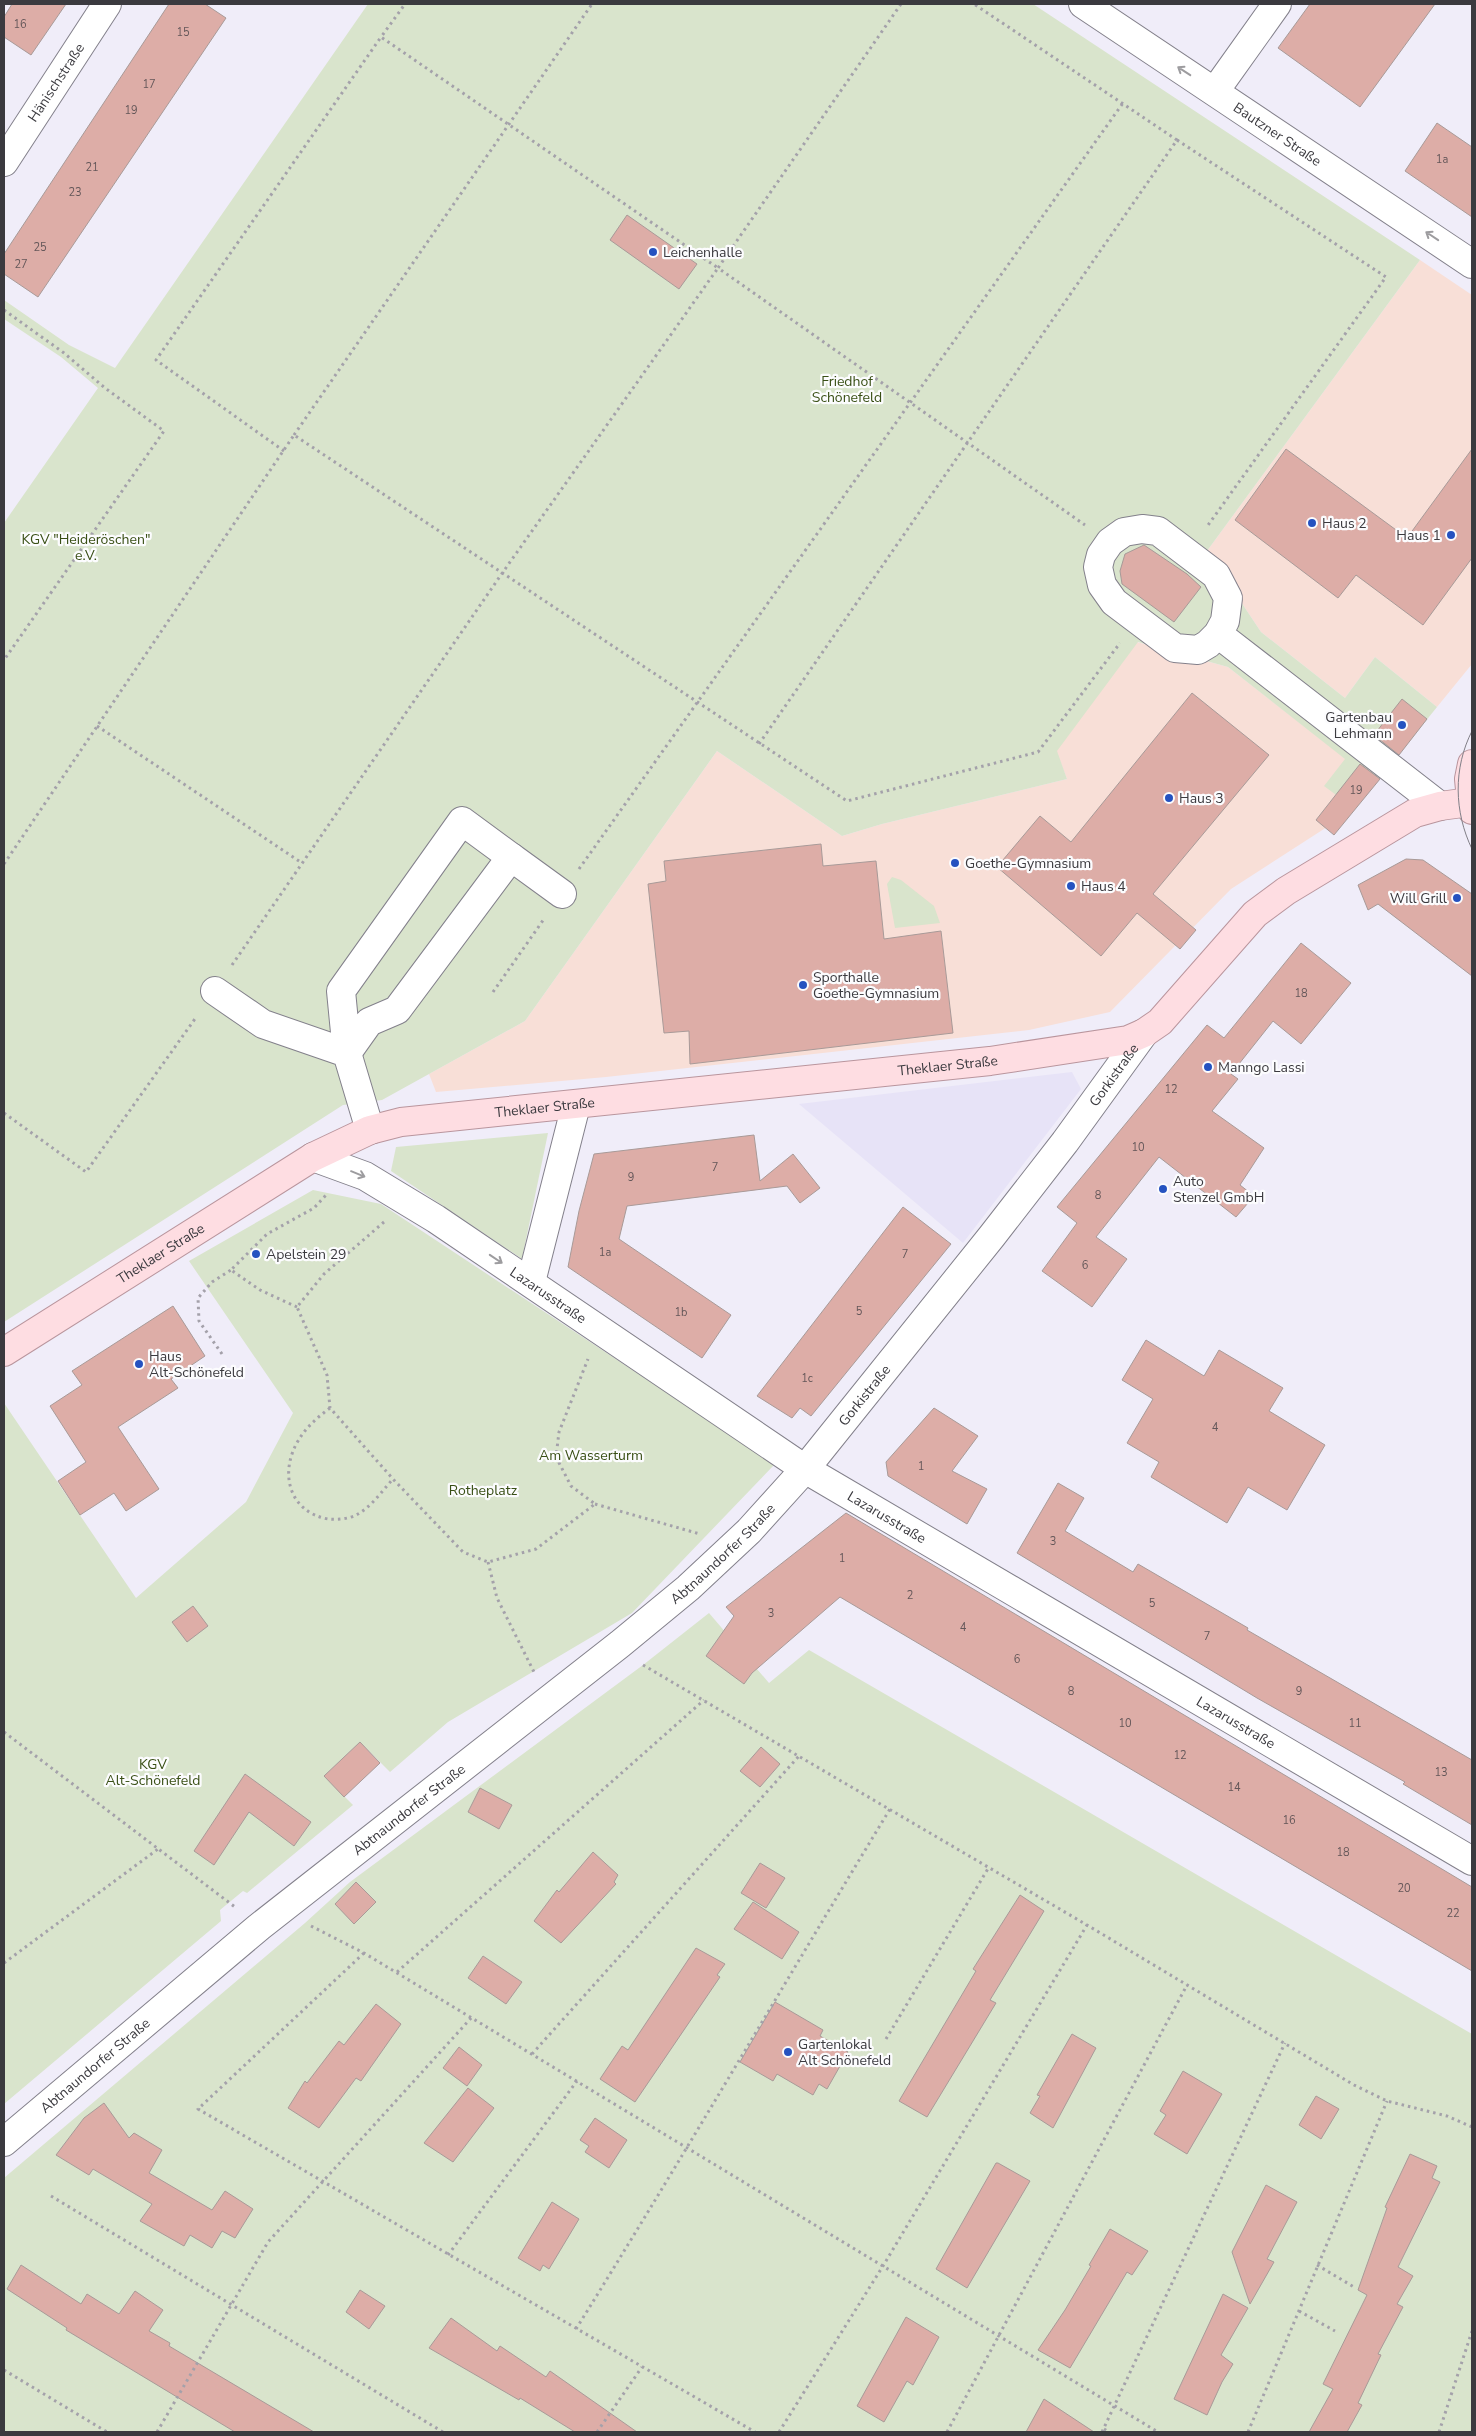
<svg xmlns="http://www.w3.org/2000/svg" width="1476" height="2436" font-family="'Nunito Sans',sans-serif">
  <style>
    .built { fill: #e7e3f7 }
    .education { fill: #f8dfd7 }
    .green { fill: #d9e4cc }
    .building { fill: #ddada7; stroke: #a89a98 }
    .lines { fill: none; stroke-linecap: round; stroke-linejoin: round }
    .minor-casing { stroke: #83808b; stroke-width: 30 }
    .major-casing { stroke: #b9959d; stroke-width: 30 }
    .path { stroke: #a4a1aa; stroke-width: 3; stroke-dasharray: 2.5 4; stroke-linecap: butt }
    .minor { stroke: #fff; stroke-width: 28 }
    .major { stroke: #fedde2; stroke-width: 28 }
    .tram { stroke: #817f87; stroke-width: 1 }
    .oneway { stroke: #9d9c9f }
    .poi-dot { fill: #2552c0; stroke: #fcfcfe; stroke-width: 2 }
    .labels { text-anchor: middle; stroke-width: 4.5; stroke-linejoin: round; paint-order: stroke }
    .number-label { font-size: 11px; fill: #645759 }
    .street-label { font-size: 14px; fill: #3b3a3f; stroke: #fcfcfe }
    .poi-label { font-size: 14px; fill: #3b3a3f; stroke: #fcfcfe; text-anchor: start }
    .park-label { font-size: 14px; fill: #394f15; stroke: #fcfcfe }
  </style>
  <rect width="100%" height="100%" fill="#f0edf9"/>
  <!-- built -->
  <polygon class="built" points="1072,1072 1081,1089 963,1243 799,1104"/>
  <!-- education -->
  <g class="education">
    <polygon points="1420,260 1472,295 1472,664 1437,707 1375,657 1345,698 1261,632 1207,551"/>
    <polygon points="1137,642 1228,667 1346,759 1355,809 1231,889 1110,1012 1029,1030 606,1077 436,1092 429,1074 525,1021 717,751 842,836 882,824 1067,779 1056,751"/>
  </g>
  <!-- green -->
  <g class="green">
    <polygon points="368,4 1033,4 1420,260 1207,551 1261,632 1345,698 1375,657 1437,707 1355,809 1324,786 1345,759 1228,667 1138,642 1057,751 1067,779 882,824 842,836 717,751 525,1021 382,1100 343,1105 4,1322 4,523 98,388 61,357 4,319 4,300 69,345 115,368"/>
    <polygon points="892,877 901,880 934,906 940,923 895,928 887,884"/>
    <polygon points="548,1133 522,1259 391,1171 396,1147"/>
    <polygon points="313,1190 381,1204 775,1464 632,1613 448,1722 390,1772 360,1742 324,1776 353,1805 247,1893 243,1891 220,1910 221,1921 4,2104 4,1403 136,1598 246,1502 293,1413 189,1261"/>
    <polygon points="709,1613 769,1683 809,1650 1472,2034 1472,2432 4,2432 4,2178 305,1923 350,1882 643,1665"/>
  </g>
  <!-- building -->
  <g class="building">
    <polygon points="12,4 66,4 31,55 4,37 4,17"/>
    <polygon points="169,4 205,4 226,18 38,297 4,274 4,254"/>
    <polygon points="1310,4 1435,4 1360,107 1278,48"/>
    <polygon points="1437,123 1472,147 1472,217 1405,171"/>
    <polygon points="627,215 697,264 679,289 610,240"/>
    <polygon points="1286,449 1407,538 1472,449 1472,558 1423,625 1356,575 1338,598 1235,520"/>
    <polygon points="1144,545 1187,574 1201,587 1174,622 1122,584 1120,571 1125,554"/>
    <polygon points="1192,693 1269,755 1153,894 1196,930 1180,949 1137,913 1101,956 997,867 1040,816 1071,842"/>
    <polygon points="1402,699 1427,719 1399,755 1379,739 1383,735 1377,731"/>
    <polygon points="1360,764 1380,779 1334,835 1316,820"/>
    <polygon points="821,844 823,866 876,861 884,939 941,931 953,1033 690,1064 689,1031 664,1033 648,884 666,881 664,861"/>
    <polygon points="1406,859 1423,860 1472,894 1472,976 1378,904 1368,910 1358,885"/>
    <polygon points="1301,943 1351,983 1301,1044 1273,1021 1231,1074 1238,1079 1212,1111 1264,1148 1240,1185 1254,1196 1236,1217 1159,1157 1096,1237 1127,1259 1092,1307 1042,1271 1077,1223 1057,1207 1207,1025 1224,1038"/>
    <polygon points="754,1135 760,1181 793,1154 820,1188 800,1203 787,1186 627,1206 619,1239 731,1315 702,1358 568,1267 579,1211 594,1154"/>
    <polygon points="903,1207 951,1244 811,1416 800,1408 792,1418 757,1396"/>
    <polygon points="173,1306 205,1356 171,1379 178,1388 118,1427 159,1489 126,1511 114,1493 80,1515 58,1481 86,1462 50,1406 82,1385 72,1371"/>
    <polygon points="1146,1340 1204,1376 1219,1350 1283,1388 1269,1411 1325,1445 1287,1510 1248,1487 1227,1523 1151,1477 1159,1462 1127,1443 1153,1399 1122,1380"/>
    <polygon points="934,1408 978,1436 952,1471 987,1489 967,1524 888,1476 886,1462"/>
    <polygon points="1058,1483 1084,1498 1065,1531 1133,1572 1138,1564 1248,1628 1247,1630 1472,1760 1472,1825 1403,1784 1405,1782 1257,1698 1017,1553"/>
    <polygon points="846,1513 1472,1887 1472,1971 840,1597 752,1673 744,1684 706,1656 734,1616 726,1607"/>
    <polygon points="193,1606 208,1626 187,1642 172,1622"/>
    <polygon points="360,1742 380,1763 344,1797 324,1776"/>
    <polygon points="761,1747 780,1764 760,1787 740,1771"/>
    <polygon points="245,1774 311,1822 294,1846 249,1812 214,1865 194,1851"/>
    <polygon points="480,1788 512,1805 499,1829 468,1812"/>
    <polygon points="593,1852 618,1875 614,1882 616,1884 561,1943 534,1921 557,1890 559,1892"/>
    <polygon points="760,1863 785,1878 766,1908 741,1893"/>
    <polygon points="356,1882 376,1902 354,1924 335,1904"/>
    <polygon points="1020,1895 1044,1911 990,2000 996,2003 927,2117 899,2101 976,1971 973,1969"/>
    <polygon points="753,1902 799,1932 782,1959 734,1929"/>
    <polygon points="696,1948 725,1964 717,1975 720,1977 635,2102 600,2079 622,2046 628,2050"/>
    <polygon points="483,1956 522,1982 506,2004 468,1978"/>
    <polygon points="775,2002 823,2030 820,2036 848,2052 827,2089 819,2084 813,2095 777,2074 773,2081 740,2062"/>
    <polygon points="376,2004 401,2024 361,2081 356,2078 319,2128 288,2108 305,2081 307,2083 339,2041 344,2045"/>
    <polygon points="1072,2034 1096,2048 1053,2128 1030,2113 1040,2096 1037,2095"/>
    <polygon points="459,2047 482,2065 467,2086 443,2068"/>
    <polygon points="1183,2071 1222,2094 1187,2154 1154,2134 1166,2115 1160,2111"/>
    <polygon points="468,2088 494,2108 453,2162 424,2143"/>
    <polygon points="1316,2096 1339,2109 1321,2139 1299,2125"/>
    <polygon points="104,2103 129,2138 134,2133 162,2150 149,2173 212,2210 225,2191 253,2209 235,2238 222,2231 212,2248 190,2235 184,2246 140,2221 152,2204 93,2169 89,2175 56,2155 84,2118"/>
    <polygon points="595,2118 627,2140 609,2168 585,2152 589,2146 580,2140"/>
    <polygon points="1410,2154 1437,2166 1432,2178 1440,2182 1398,2267 1413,2276 1397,2304 1403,2307 1378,2354 1381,2355 1358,2403 1362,2405 1347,2432 1309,2432 1333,2389 1323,2384 1367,2295 1358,2290 1387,2208 1385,2207"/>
    <polygon points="996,2163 998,2163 1030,2181 967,2288 936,2269"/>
    <polygon points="1266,2185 1297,2202 1267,2259 1274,2262 1250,2304 1232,2252"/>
    <polygon points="552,2202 579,2219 549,2269 543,2265 540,2271 518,2258"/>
    <polygon points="1110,2229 1148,2251 1132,2275 1127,2272 1070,2368 1038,2350 1065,2310 1091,2266 1089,2265"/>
    <polygon points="21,2265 81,2304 87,2294 119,2314 135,2291 163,2310 149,2331 170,2343 169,2346 314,2432 235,2432 66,2330 67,2328 7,2289"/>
    <polygon points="360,2290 385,2306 369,2329 346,2312"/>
    <polygon points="1223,2294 1248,2308 1221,2355 1233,2364 1222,2382 1207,2415 1174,2399"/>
    <polygon points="906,2317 939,2337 913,2385 907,2381 884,2422 857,2406"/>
    <polygon points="451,2318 497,2351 500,2346 546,2377 550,2371 637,2432 575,2432 520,2398 519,2400 429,2348"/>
    <polygon points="1044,2399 1094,2432 1026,2432"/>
  </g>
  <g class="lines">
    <defs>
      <g id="minor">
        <path id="s1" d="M1083 4 1472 264"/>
        <polyline points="1215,91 1277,4"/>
        <path id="s2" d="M4 162 107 4"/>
        <polygon points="1142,529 1158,531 1216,575 1228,598 1225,621 1218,634 1208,644 1198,650 1175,648 1114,602 1102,585 1098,567 1101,555 1110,542 1124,532"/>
        <polyline points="1218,634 1440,806"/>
        <polygon points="462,821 511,857 397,1010 369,1022 347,1053 341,991"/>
        <polyline points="511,857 562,894"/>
        <polyline points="215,991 263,1024 347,1053 370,1130"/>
        <path id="s3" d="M313 1157 365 1176 436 1219 805 1469 1472 1861"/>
        <polyline points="531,1282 576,1105"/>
        <path id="s4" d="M4 2142 259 1927 620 1644 688 1588 749 1531 805 1469 992 1236 1065 1142 1144 1033"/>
      </g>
      <g id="major">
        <polyline points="1472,764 1469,779 1472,810"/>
        <path id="s5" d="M4 1352 313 1157 370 1130 401 1122 990 1061 1128 1040 1144 1033 1160 1022 1255 914 1286 891 1415 813 1440 806 1470 802"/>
      </g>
    </defs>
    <!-- minor casing -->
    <use href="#minor" class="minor-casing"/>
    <!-- major casing -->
    <use href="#major" class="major-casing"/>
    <!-- path -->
    <g class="path">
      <polyline points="901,4 718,268 1085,525"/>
      <polyline points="1177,140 1386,277 1206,528"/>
      <polyline points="4,310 64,353 105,388 164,431 4,660"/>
      <polyline points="294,435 592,4"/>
      <polyline points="284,451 156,360 381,37"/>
      <polyline points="97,726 302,863"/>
      <polyline points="759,744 1177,140 974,4"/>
      <polyline points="4,864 294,435 847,801 1038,752 1120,643"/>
      <polyline points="579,869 1123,103"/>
      <polyline points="232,965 503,572 718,268 381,37 405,4"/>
      <polyline points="493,992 544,919"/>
      <polyline points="4,1113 86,1172 197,1016"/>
      <polyline points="384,1222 324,1274 297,1307 327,1375 330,1408 393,1479 463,1552 488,1562 536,1549 595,1504 571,1486 556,1457 559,1432 588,1359"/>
      <polyline points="297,1307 260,1290 231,1270 267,1234 314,1208 327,1194"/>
      <polyline points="222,1354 199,1321 198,1298 212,1282 231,1270"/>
      <path d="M330 1408C318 1417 306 1427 298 1441 279 1473 289 1512 328 1519 337 1520 350 1519 358 1514 372 1506 382 1491 393 1479"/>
      <polyline points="595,1504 700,1534"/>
      <polyline points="488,1562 497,1598 534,1672"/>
      <polyline points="643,1665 1087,1925 1354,2085 1387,2101 1447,2116 1472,2127"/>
      <polyline points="4,1732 235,1907"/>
      <polyline points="311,1926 364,1953 1158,2432"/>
      <polyline points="364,1953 198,2109 755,2432"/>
      <polyline points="4,1963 158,1849"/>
      <polyline points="397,1972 704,1700"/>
      <polyline points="886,2039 989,1867"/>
      <polyline points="532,2054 799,1756"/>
      <polyline points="51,2196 443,2432"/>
      <polyline points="448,2255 577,2081"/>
      <polyline points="1317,2265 1354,2287"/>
      <polyline points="1299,2311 1335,2331"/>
      <path d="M576 2329C683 2157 785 1982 890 1809"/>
      <polyline points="4,2370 107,2432"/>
      <polyline points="1104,2429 1109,2432"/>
      <polyline points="157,2432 268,2242 472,2017"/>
      <polyline points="597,2432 642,2367"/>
      <polyline points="779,2432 883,2266 1087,1925"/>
      <polyline points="947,2432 1187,1985"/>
      <polyline points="1102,2432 1285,2043"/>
      <polyline points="1248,2432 1387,2101"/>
      <polyline points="1439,2432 1472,2331"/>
    </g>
    <!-- minor -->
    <use href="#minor" class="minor"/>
    <!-- major -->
    <use href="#major" class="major"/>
    <!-- tram -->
    <path class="tram" d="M1472 731C1453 768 1454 812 1472 849"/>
  </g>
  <!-- one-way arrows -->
  <defs><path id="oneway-shaft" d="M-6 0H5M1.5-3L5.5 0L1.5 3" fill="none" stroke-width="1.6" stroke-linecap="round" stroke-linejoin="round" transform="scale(1.25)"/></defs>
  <g class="oneway">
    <use href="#oneway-shaft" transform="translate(1184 71) rotate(-147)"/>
    <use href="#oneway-shaft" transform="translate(1432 236) rotate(-146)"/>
    <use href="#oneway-shaft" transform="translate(358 1174) rotate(22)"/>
    <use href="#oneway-shaft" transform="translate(496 1259) rotate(34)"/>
  </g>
  <!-- markers -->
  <g class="poi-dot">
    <circle cx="653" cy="252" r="5"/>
    <circle cx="1312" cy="523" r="5"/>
    <circle cx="1451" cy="535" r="5"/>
    <circle cx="1402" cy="725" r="5"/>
    <circle cx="1169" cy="798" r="5"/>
    <circle cx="955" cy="863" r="5"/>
    <circle cx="1071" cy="886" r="5"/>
    <circle cx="1457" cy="898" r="5"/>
    <circle cx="803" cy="985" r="5"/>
    <circle cx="1208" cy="1067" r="5"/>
    <circle cx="1163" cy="1189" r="5"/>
    <circle cx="256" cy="1254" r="5"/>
    <circle cx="139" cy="1364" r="5"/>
    <circle cx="788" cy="2052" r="5"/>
  </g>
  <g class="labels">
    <!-- number labels -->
    <g class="number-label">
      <text x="20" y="28">16</text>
      <text x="183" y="36">15</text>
      <text x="149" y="88">17</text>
      <text x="131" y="114">19</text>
      <text x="1442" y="163">1a</text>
      <text x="92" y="171">21</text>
      <text x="75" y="196">23</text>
      <text x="40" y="251">25</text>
      <text x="21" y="268">27</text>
      <text x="1356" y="794">19</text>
      <text x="1301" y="997">18</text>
      <text x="1171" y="1093">12</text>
      <text x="1138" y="1151">10</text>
      <text x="715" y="1171">7</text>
      <text x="631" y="1181">9</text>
      <text x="1098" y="1199">8</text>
      <text x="605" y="1256">1a</text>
      <text x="905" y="1258">7</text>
      <text x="1085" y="1269">6</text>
      <text x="859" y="1315">5</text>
      <text x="681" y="1316">1b</text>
      <text x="807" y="1382">1c</text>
      <text x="1215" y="1431">4</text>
      <text x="921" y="1470">1</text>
      <text x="1053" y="1545">3</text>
      <text x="842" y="1562">1</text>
      <text x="910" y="1599">2</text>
      <text x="1152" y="1607">5</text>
      <text x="771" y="1617">3</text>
      <text x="963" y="1631">4</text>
      <text x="1207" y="1640">7</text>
      <text x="1017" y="1663">6</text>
      <text x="1071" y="1695">8</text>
      <text x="1299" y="1695">9</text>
      <text x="1125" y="1727">10</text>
      <text x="1355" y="1727">11</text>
      <text x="1180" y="1759">12</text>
      <text x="1441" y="1776">13</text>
      <text x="1234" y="1791">14</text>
      <text x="1289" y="1824">16</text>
      <text x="1343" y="1856">18</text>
      <text x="1404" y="1892">20</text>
      <text x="1453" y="1917">22</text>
    </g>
    <!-- street labels -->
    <g class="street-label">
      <text dy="5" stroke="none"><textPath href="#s2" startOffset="95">Hänischstraße</textPath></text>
      <text dy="5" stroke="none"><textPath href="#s1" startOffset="234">Bautzner Straße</textPath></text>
      <text dy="5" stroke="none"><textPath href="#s5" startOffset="1010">Theklaer Straße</textPath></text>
      <text dy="5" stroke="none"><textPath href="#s4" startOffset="1548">Gorkistraße</textPath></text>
      <text dy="5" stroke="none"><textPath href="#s5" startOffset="605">Theklaer Straße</textPath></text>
      <text dy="5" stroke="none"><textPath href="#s5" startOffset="185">Theklaer Straße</textPath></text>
      <text dy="5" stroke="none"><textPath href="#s3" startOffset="274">Lazarusstraße</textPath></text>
      <text dy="5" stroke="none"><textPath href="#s4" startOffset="1142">Gorkistraße</textPath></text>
      <text dy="5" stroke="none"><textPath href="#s3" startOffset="679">Lazarusstraße</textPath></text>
      <text dy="5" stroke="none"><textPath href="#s4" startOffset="929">Abtnaundorfer Straße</textPath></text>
      <text dy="5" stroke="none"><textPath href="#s3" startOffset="1084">Lazarusstraße</textPath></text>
      <text dy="5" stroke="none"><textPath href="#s4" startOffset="524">Abtnaundorfer Straße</textPath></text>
      <text dy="5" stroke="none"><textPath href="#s4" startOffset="119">Abtnaundorfer Straße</textPath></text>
    </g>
    <!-- poi labels -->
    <g class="poi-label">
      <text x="663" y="257">Leichenhalle</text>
      <text x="1322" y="528">Haus 2</text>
      <text x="1441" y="540" text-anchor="end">Haus 1</text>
      <text x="1392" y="722" text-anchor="end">Gartenbau<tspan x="1392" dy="16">Lehmann</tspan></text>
      <text x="1179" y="803">Haus 3</text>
      <text x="965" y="868">Goethe-Gymnasium</text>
      <text x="1081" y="891">Haus 4</text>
      <text x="1447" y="903" text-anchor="end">Will Grill</text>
      <text x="813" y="982">Sporthalle<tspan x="813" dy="16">Goethe-Gymnasium</tspan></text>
      <text x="1218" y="1072">Manngo Lassi</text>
      <text x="1173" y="1186">Auto<tspan x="1173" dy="16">Stenzel GmbH</tspan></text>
      <text x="266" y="1259">Apelstein 29</text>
      <text x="149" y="1361">Haus<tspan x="149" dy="16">Alt-Schönefeld</tspan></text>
      <text x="798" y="2049">Gartenlokal<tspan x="798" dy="16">Alt Schönefeld</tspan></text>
    </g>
    <!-- park labels -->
    <g class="park-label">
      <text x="847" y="386">Friedhof<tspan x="847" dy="16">Schönefeld</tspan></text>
      <text x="86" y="544">KGV "Heideröschen"<tspan x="86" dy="16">e.V.</tspan></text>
      <text x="591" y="1460">Am Wasserturm</text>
      <text x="483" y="1495">Rotheplatz</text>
      <text x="153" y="1769">KGV<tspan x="153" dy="16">Alt-Schönefeld</tspan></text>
    </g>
  </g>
  <!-- border -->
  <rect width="1476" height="2436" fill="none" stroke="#3b3a3f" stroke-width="10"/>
</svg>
